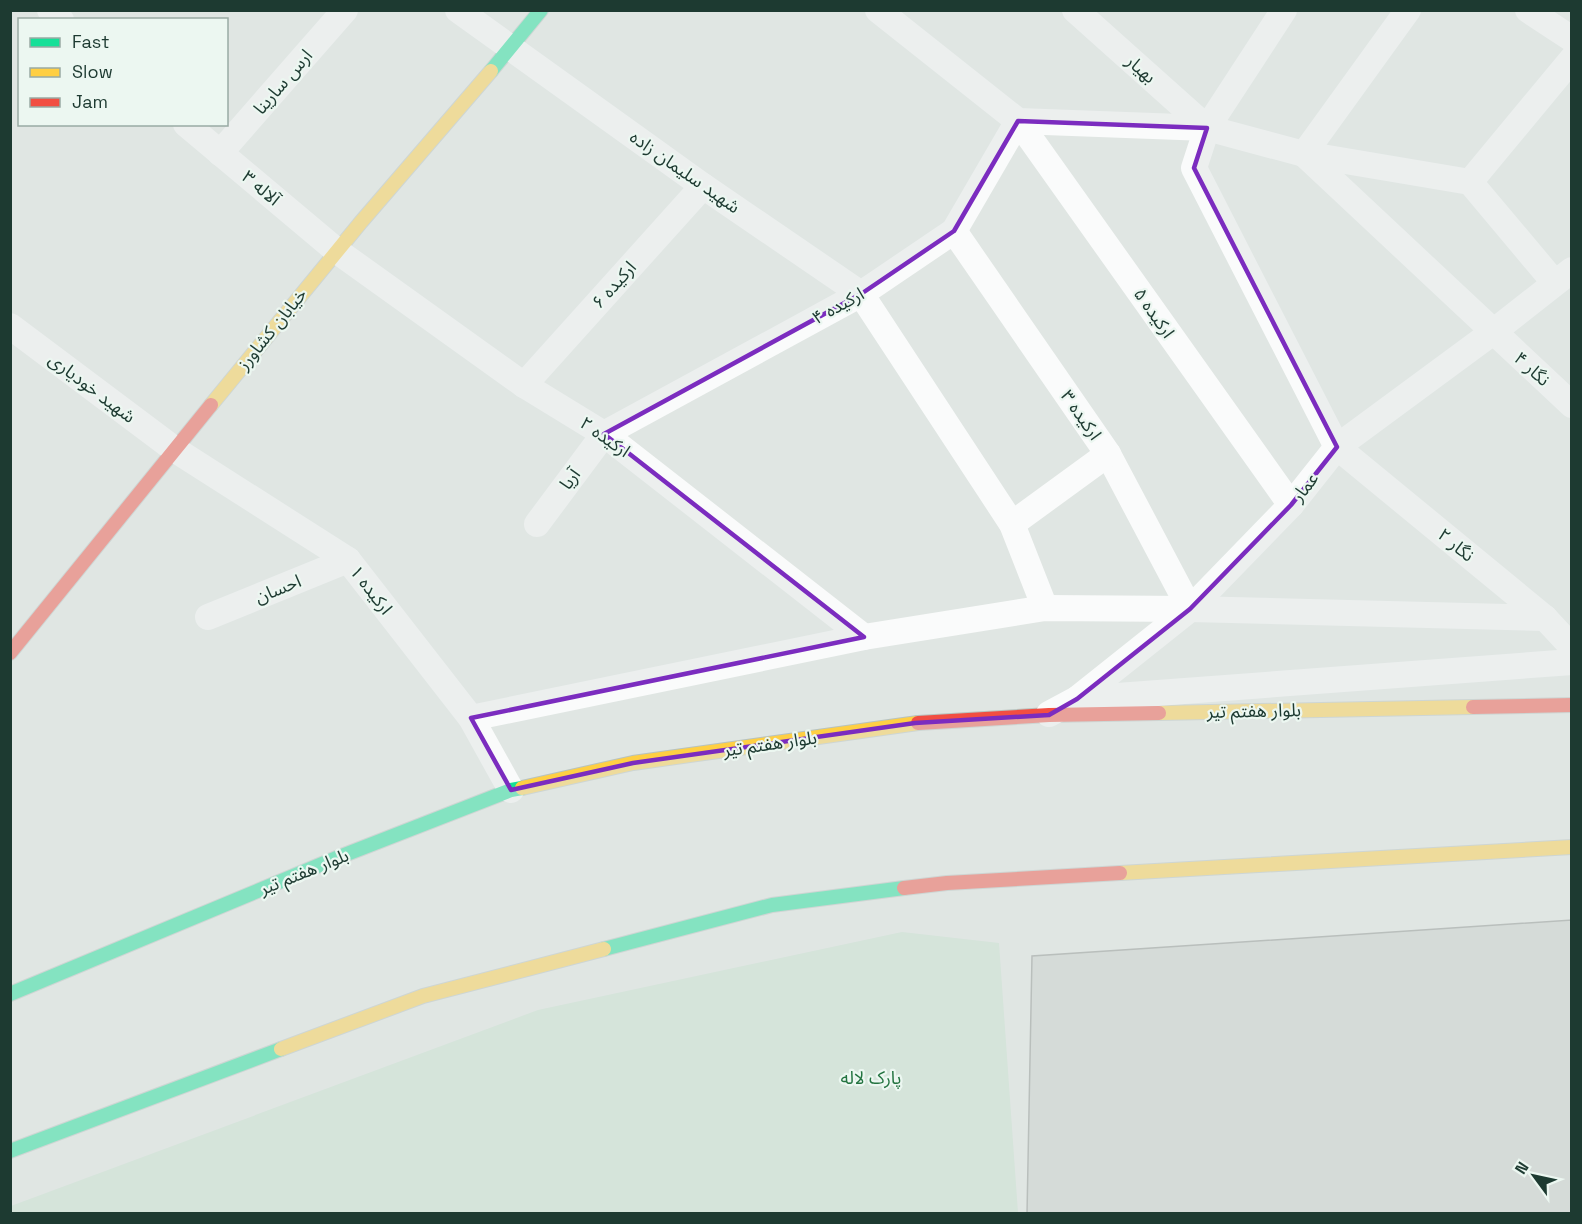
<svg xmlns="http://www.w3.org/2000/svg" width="1582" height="1224" font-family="'Space Grotesk','Noto Sans Arabic',sans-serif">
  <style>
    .green { fill: #c7e2ce }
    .building { fill: #c7ceca; stroke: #8b908d; stroke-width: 1.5 }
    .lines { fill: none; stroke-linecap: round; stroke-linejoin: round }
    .fast-casing { stroke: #b8c3bf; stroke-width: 16 }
    .slow-casing { stroke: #b8c3bf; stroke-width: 16 }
    .jam-casing { stroke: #b8c3bf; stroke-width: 16 }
    .street { stroke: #fafbfb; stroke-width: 26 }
    .fast { stroke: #16e098; stroke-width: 14 }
    .slow { stroke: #ffcf43; stroke-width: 14 }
    .jam { stroke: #f24e42; stroke-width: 14 }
    .marked { fill: none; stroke: #7b2cbf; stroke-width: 4.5; stroke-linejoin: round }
    .labels { text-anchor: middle; stroke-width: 4.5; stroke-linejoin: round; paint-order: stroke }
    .street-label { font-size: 18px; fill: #1d3a31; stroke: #ecf7f1 }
    .park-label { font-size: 18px; fill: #247441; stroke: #ecf7f1 }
  </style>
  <rect width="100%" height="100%" fill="#e0e6e3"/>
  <!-- green -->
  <polygon class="green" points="902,932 999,943 1018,1213 11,1213 11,1206 538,1010"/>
  <!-- building -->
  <polygon class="building" points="1572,920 1572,1214 1027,1214 1032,956"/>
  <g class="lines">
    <defs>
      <g id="fast">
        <polyline points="491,71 541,10"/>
        <polyline points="604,949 772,905 904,888"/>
        <polyline points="10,994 339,857 511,790 522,788"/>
        <polyline points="10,1151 281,1049"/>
      </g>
      <g id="slow">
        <polyline points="211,405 361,222 491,71"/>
        <polyline points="1159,713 1473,707"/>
        <polyline points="522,788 633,763 918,723"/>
        <polyline points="1120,873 1572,847"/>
        <polyline points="281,1049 423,996 604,949"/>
      </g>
      <g id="jam">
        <polyline points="10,653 211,405"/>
        <polyline points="1473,707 1572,705"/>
        <polyline points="918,723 1049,715 1159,713"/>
        <polyline points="904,888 947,883 1120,873"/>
      </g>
    </defs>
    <!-- fast casing -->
    <use href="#fast" class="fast-casing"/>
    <!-- slow casing -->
    <use href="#slow" class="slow-casing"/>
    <!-- jam casing -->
    <use href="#jam" class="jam-casing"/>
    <!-- street -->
    <g class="street">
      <polyline points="50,10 61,20"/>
      <polyline points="458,10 703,186 861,294 1012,524 1045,608"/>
      <polyline points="878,10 1018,121 1207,128 1304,154 1470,182 1554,282"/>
      <polyline points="1075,10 1207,128"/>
      <polyline points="1284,10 1207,128 1194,168 1337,447 1545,618 1572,647"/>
      <polyline points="1408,10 1304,154 1572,405"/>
      <polyline points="1528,10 1572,39"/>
      <polyline points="186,124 337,251 524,385 604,434 864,637"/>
      <polyline points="220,153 345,10"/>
      <polyline points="1470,182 1572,59"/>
      <polyline points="954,231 1108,454 1190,609"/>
      <polyline points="10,326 174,449 348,560 471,718 511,790"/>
      <polyline points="524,385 703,186"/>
      <polyline points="537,524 604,434 861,294 954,231 1018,121 1291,505"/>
      <polyline points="1012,524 1108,454"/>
      <polyline points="208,617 348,560"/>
      <polyline points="1077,699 1572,662"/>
      <polyline points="1049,714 1077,699 1190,609 1291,505 1337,447 1493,332 1572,270"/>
      <polyline points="471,718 864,637 1045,608 1190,609 1545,618"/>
    </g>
    <!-- fast -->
    <use href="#fast" class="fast"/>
    <!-- slow -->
    <use href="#slow" class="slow"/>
    <!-- jam -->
    <use href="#jam" class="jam"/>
  </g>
  <!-- marked area -->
  <path d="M0 0H1582V1224H0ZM1018 121 1207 128 1194 168 1337 447 1291 505 1190 609 1077 699 1049 715 915 723 633 763 511 790 471 718 864 637 604 434 861 294 954 231Z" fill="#e0e6e3" fill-opacity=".55" fill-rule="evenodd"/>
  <path class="marked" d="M1018 121 1207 128 1194 168 1337 447 1291 505 1190 609 1077 699 1049 715 915 723 633 763 511 790 471 718 864 637 604 434 861 294 954 231Z"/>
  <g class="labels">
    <!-- street labels -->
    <g class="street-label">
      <text transform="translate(1141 69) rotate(41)" y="6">بهیار</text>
      <text transform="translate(283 82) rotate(-49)" y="6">ارس سارینا</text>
      <text transform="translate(685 172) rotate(35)" y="6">شهید سلیمان زاده</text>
      <text transform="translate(261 188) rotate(40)" y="6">آلاله ۳</text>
      <text transform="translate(614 285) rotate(-48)" y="6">ارکیده ۶</text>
      <text transform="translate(838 306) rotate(-29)" y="6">ارکیده ۴</text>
      <text transform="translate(1154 313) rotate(55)" y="6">ارکیده ۵</text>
      <text transform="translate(272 329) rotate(-51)" y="6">خیابان کشاورز</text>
      <text transform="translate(1532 369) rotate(42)" y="6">نگار ۴</text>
      <text transform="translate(92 388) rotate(37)" y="6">شهید خودیاری</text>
      <text transform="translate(1081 415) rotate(55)" y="6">ارکیده ۳</text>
      <text transform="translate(605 437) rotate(35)" y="6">ارکیده ۲</text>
      <text transform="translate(570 479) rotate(-53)" y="6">آریا</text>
      <text transform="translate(1305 487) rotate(-52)" y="6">عمار</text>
      <text transform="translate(1456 545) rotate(39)" y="6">نگار ۲</text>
      <text transform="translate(278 589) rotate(-22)" y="6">احسان</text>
      <text transform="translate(371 590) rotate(52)" y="6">ارکیده ۱</text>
      <text transform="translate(1254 711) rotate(-1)" y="6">بلوار هفتم تیر</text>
      <text transform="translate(770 744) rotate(-8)" y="6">بلوار هفتم تیر</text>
      <text transform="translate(304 872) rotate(-22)" y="6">بلوار هفتم تیر</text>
    </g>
    <!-- park labels -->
    <g class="park-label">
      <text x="871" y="1084">پارک لاله</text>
    </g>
  </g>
  <!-- border -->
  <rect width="1582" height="1224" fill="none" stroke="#1d3a31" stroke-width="24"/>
  <!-- legend -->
  <rect x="18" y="18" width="210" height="108" fill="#ecf7f1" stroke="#99aba4" stroke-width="1.5"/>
  <rect x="30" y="38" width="30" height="9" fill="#16e098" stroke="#99aba4" stroke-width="1.5"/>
  <text x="72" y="48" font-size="18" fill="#1d3a31">Fast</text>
  <rect x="30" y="68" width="30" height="9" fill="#ffcf43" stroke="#99aba4" stroke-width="1.5"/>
  <text x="72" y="78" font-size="18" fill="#1d3a31">Slow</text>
  <rect x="30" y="98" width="30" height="9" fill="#f24e42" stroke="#99aba4" stroke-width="1.5"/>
  <text x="72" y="108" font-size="18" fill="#1d3a31">Jam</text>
  <!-- north arrow -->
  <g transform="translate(1534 1176) rotate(303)" stroke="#ecf7f1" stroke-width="4.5" paint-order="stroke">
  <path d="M0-4.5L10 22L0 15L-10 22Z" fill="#1d3a31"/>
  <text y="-9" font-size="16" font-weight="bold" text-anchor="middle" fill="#1d3a31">N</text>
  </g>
</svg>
